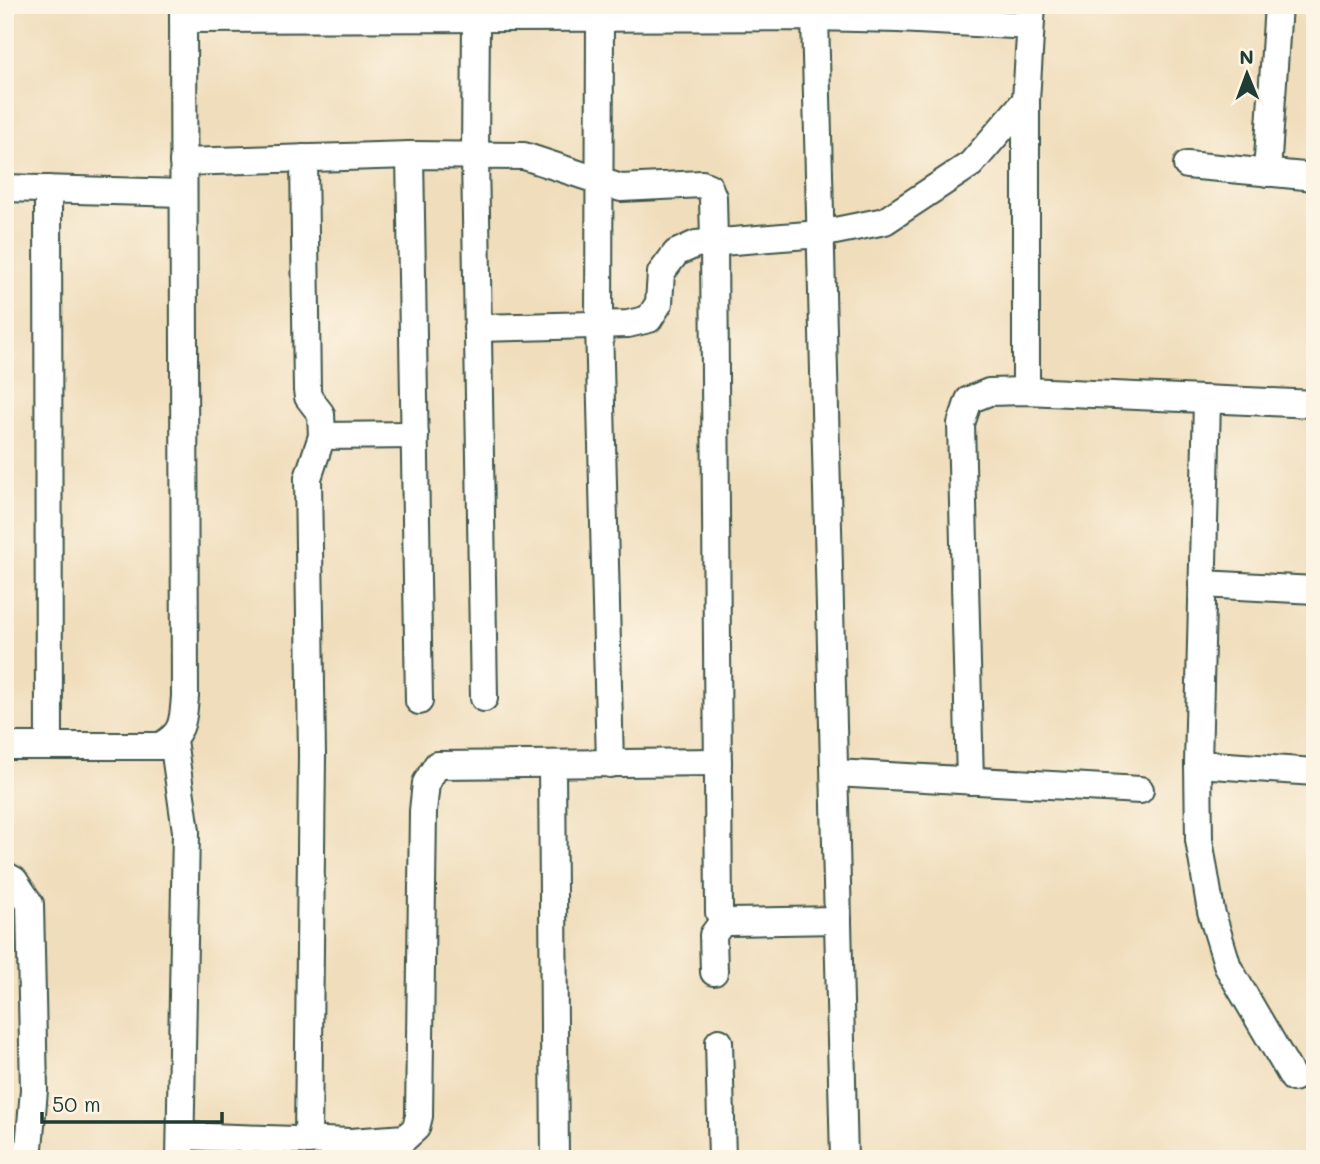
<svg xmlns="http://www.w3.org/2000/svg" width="1320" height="1164" font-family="Mali,sans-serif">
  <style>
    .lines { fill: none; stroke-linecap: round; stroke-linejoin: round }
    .minor-casing { stroke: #3e5548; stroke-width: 30 }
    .minor { stroke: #fff; stroke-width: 26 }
  </style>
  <rect width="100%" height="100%" fill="#fcf5e5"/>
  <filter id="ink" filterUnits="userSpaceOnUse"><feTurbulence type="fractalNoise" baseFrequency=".0143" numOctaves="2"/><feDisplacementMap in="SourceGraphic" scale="14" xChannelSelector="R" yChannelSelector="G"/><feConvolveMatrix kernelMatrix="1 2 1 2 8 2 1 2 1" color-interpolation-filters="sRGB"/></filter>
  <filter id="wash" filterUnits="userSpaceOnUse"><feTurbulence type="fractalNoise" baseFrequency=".00686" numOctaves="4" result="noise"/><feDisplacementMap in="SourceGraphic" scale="28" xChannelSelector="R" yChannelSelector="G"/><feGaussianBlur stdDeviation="1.57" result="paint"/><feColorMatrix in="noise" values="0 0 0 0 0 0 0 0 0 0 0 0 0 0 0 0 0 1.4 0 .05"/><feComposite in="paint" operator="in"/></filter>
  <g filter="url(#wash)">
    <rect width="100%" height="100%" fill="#f0ddbb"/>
  </g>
  <g filter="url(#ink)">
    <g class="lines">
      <defs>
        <g id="minor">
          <polyline points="815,17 844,1159"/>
          <polyline points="183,19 815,17 898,19 1030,26"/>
          <polyline points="476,19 475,156 484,698"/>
          <polyline points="600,19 599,324 610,764"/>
          <polyline points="410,155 419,701"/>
          <polyline points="304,158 307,390 308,397 321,414 322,436"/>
          <polyline points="183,162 410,155 524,156 621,188 702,184 709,187 713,197 714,242 719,913 724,920 730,922 838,920"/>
          <polyline points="1187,165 1315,177"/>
          <polyline points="1267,173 1278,5"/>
          <polyline points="5,188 183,193"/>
          <polyline points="48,189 49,746"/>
          <polyline points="477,328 628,324 649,319 659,303 661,273 676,253 696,244 820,234 885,221 971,164 1026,100"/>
          <polyline points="1026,391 1026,100 1032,5"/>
          <polyline points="1207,401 1198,764 1199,840 1211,911 1228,967 1293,1078"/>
          <polyline points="1202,584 1315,590"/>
          <polyline points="173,740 186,831 180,1159"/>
          <path d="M5 746H160C184 734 183 720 185 696L183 5"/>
          <polyline points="1198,764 1315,772"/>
          <polyline points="552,765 555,1159"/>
          <polyline points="835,773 1140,790"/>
          <polyline points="970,781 961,424 969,400 989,392 1026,391 1315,404"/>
          <polyline points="5,875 14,880 30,904 34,1090 28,1159"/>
          <polyline points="714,972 713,935 724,920"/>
          <polyline points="719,1042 722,1159"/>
          <polyline points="181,1136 351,1142 405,1138 416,1128 419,1116 423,811 426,783 437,765 718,762"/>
          <polyline points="308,1141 312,755 308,478 322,436 415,435"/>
        </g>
      </defs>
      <!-- minor casing -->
      <use href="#minor" class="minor-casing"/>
      <!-- minor -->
      <use href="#minor" class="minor"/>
    </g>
  </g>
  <!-- margin -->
  <rect width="1320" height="1164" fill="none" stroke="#fcf5e5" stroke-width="28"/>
  <!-- north arrow -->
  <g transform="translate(1247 74) rotate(359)" stroke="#fcf5e5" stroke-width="5" paint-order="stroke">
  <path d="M0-5L12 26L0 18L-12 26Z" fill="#1f3d34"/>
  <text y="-10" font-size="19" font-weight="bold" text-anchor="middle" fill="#1f3d34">N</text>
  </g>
  <!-- scale -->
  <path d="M42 1112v10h180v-10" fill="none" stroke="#1f3d34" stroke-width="3.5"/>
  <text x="52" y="1112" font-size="21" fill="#1f3d34" stroke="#fcf5e5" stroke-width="5" paint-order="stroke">50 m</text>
</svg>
